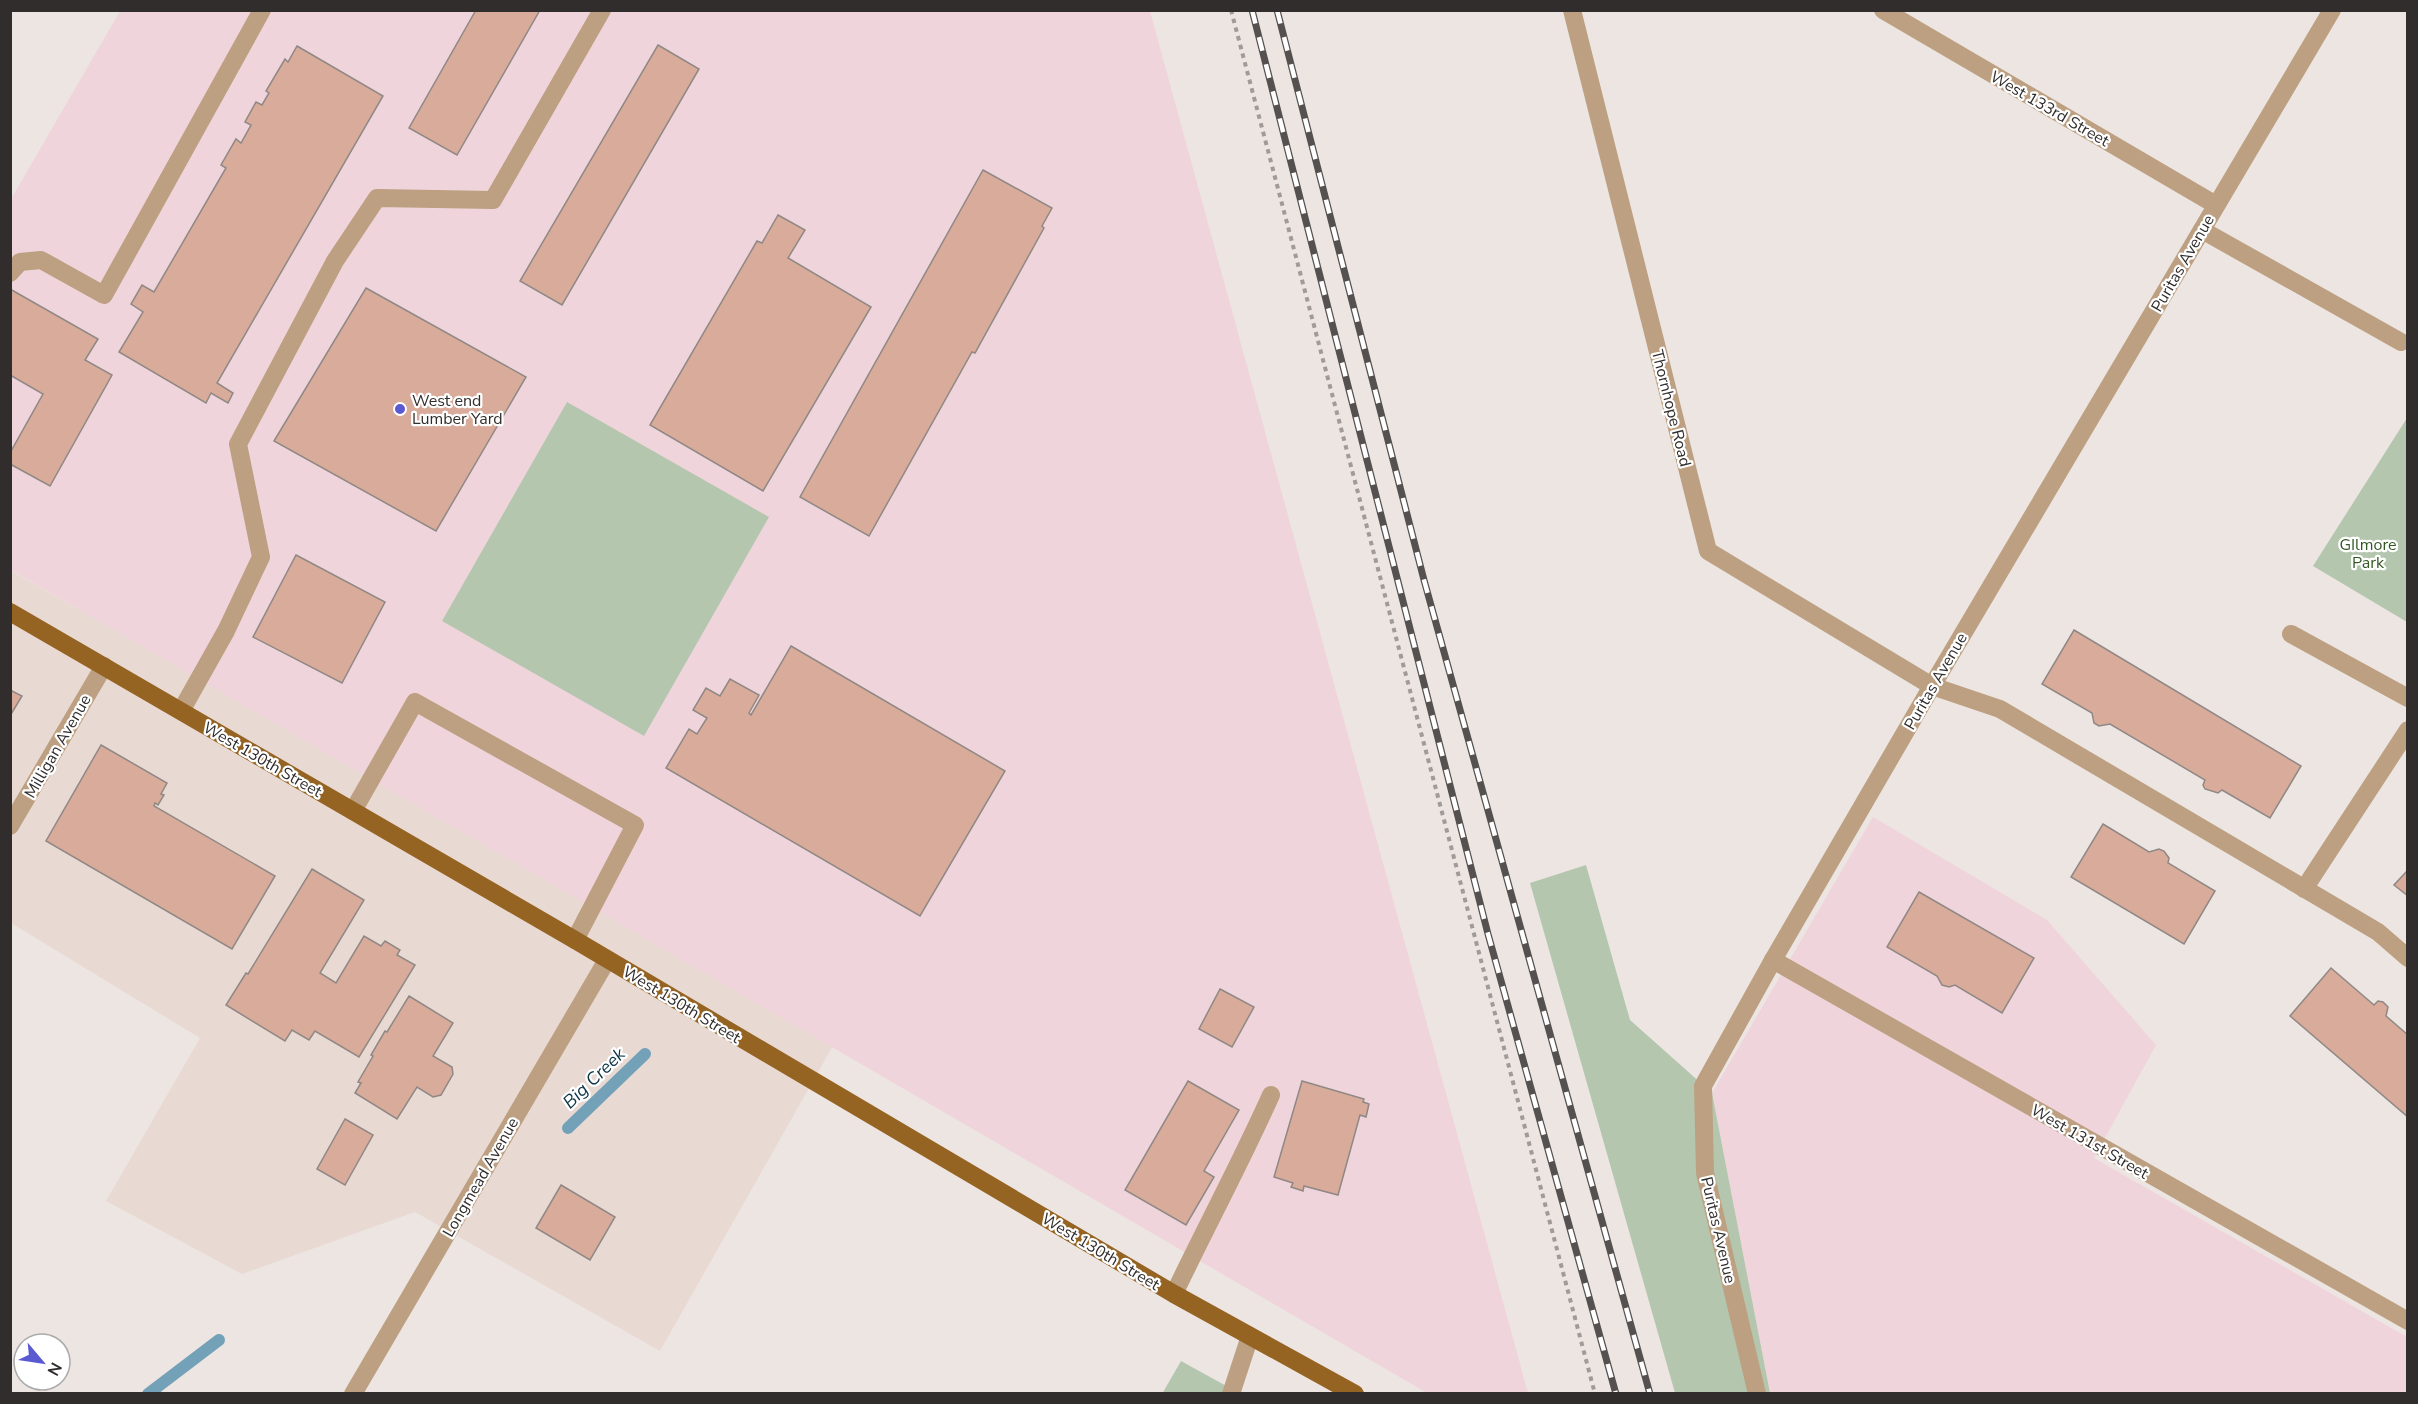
<svg xmlns="http://www.w3.org/2000/svg" width="2418" height="1404" font-family="'Nunito Sans',sans-serif">
  <style>
    .built { fill: #e9d9d3 }
    .industrial { fill: #efd5db }
    .green { fill: #b5c6af }
    .lines { fill: none; stroke-linecap: round; stroke-linejoin: round }
    .stream { stroke: #73a1b8; stroke-width: 12 }
    .building { fill: #d9ab9a; stroke: #8f8885; stroke-width: 1.5 }
    .path { stroke: #a09b98; stroke-width: 4; stroke-dasharray: 4.5 4.5; stroke-linecap: butt }
    .minor { stroke: #bca081; stroke-width: 18 }
    .major { stroke: #956322; stroke-width: 18 }
    .rail-casing { stroke: #555150; stroke-width: 7 }
    .rail { stroke: #fff; stroke-width: 4.5; stroke-dasharray: 14; stroke-linecap: butt }
    .poi-dot { fill: #5a59d1; stroke: #fff; stroke-width: 2 }
    .labels { text-anchor: middle; stroke-width: 4.5; stroke-linejoin: round; paint-order: stroke }
    .street-label { font-size: 16px; fill: #302d2c; stroke: #fff }
    .poi-label { font-size: 16px; fill: #302d2c; stroke: #fff; text-anchor: start }
    .park-label { font-size: 16px; fill: #345824; stroke: #fff }
    .water-label { font-size: 18px; font-style: italic; fill: #0b3445; stroke: #fff }
  </style>
  <rect width="100%" height="100%" fill="#ede5e2"/>
  <!-- built -->
  <polygon class="built" points="10,570 834,1044 660,1351 415,1212 242,1274 106,1201 200,1038 11,923"/>
  <!-- industrial -->
  <g class="industrial">
    <polygon points="120,11 1150,11 1528,1393 1427,1393 11,570 11,199"/>
    <polygon points="1873,817 2047,920 2156,1045 2094,1158 2407,1337 2407,1393 1770,1393 1712,1093"/>
  </g>
  <!-- green -->
  <g class="green">
    <polygon points="567,402 769,517 644,736 442,621"/>
    <polygon points="2407,418 2407,622 2313,566"/>
    <polygon points="1586,865 1630,1020 1712,1093 1770,1393 1675,1393 1530,883"/>
    <polygon points="1181,1361 1239,1393 1162,1394"/>
  </g>
  <g class="lines">
    <!-- stream -->
    <g class="stream">
      <polyline points="568,1128 645,1054"/>
      <polyline points="148,1394 219,1340"/>
    </g>
  </g>
  <!-- building -->
  <g class="building">
    <polygon points="476,10 540,10 457,155 409,128"/>
    <polygon points="658,45 699,69 562,305 520,281"/>
    <polygon points="297,46 383,96 217,383 233,393 228,403 211,393 206,403 119,352 143,312 131,304 142,285 154,292 226,168 221,165 236,139 241,143 251,125 245,122 256,102 262,105 269,93 266,91 285,59 288,62"/>
    <polygon points="983,170 1052,208 1042,226 1044,228 975,353 972,352 869,536 800,497"/>
    <polygon points="778,215 805,230 788,258 871,307 763,491 650,425 757,241 762,243"/>
    <polygon points="366,288 526,377 436,531 274,441"/>
    <polygon points="10,289 98,339 85,360 112,375 50,486 10,464 10,453 43,394 10,375"/>
    <polygon points="296,555 385,602 342,683 253,637"/>
    <polygon points="2074,630 2301,766 2270,818 2222,790 2218,793 2205,789 2203,785 2205,780 2110,724 2099,726 2094,723 2092,713 2042,684"/>
    <polygon points="791,646 1005,771 920,916 666,768 689,729 697,734 707,718 693,710 706,688 720,696 730,679 759,695 749,713 751,715"/>
    <polygon points="10,690 22,696 10,716"/>
    <polygon points="101,745 167,783 161,794 164,795 158,805 155,803 154,806 275,876 232,949 46,841"/>
    <polygon points="2103,824 2149,852 2159,849 2164,851 2169,858 2168,863 2215,891 2184,944 2071,877"/>
    <polygon points="312,869 364,900 320,973 336,983 364,936 381,946 385,941 400,950 397,955 415,965 359,1057 315,1031 309,1040 292,1030 285,1041 226,1005 246,973 248,974"/>
    <polygon points="2408,870 2408,896 2394,885"/>
    <polygon points="1919,892 2034,958 2002,1013 1955,985 1949,987 1942,985 1937,976 1887,947"/>
    <polygon points="2331,968 2374,1005 2378,1001 2383,1002 2388,1007 2386,1016 2408,1035 2408,1117 2290,1016"/>
    <polygon points="1220,989 1254,1007 1232,1047 1199,1029"/>
    <polygon points="409,996 453,1023 433,1056 452,1067 453,1074 441,1095 433,1097 417,1087 397,1119 355,1093 361,1083 358,1082 373,1056 371,1055 385,1031 387,1032"/>
    <polygon points="1188,1081 1239,1110 1204,1171 1214,1177 1186,1225 1125,1190"/>
    <polygon points="1302,1081 1364,1099 1363,1102 1369,1104 1366,1117 1360,1115 1338,1195 1304,1186 1303,1191 1291,1187 1293,1183 1274,1177"/>
    <polygon points="345,1119 373,1135 345,1185 317,1169"/>
    <polygon points="561,1185 615,1217 590,1260 536,1228"/>
  </g>
  <g class="lines">
    <!-- path -->
    <polyline class="path" points="1231,10 1595,1394"/>
    <!-- minor -->
    <g class="minor">
      <polyline points="1572,10 1708,551 1932,686 2000,709 2378,932 2408,958"/>
      <polyline points="1883,10 2216,205"/>
      <polyline points="2202,230 2401,342"/>
      <polyline points="10,273 20,262 41,260 104,295 262,10"/>
      <polyline points="2291,634 2408,698"/>
      <polyline points="181,711 226,631 261,557 238,444 335,261 377,198 493,200 602,10"/>
      <polyline points="353,811 415,702 635,825 575,940"/>
      <polyline points="10,826 104,666"/>
      <polyline points="2304,889 2408,730"/>
      <polyline points="1773,960 2408,1321"/>
      <path d="M1174 1294C1206 1227 1241 1162 1271 1095"/>
      <polyline points="353,1394 607,960"/>
      <polyline points="1231,1394 1250,1336"/>
      <polyline points="1757,1394 1705,1173 1703,1086 1773,960 1932,686 2332,10"/>
    </g>
    <!-- major -->
    <polyline class="major" points="10,612 575,940 1174,1294 1355,1394"/>
    <defs>
      <g id="rail">
        <polyline points="1252,10 1488,934 1616,1394"/>
        <polyline points="1277,10 1424,580 1650,1394"/>
      </g>
    </defs>
    <!-- rail casing -->
    <use href="#rail" class="rail-casing"/>
    <!-- rail -->
    <use href="#rail" class="rail"/>
  </g>
  <!-- markers -->
  <circle class="poi-dot" cx="400" cy="409" r="6"/>
  <g class="labels">
    <!-- street labels -->
    <g class="street-label">
      <text transform="translate(2050 108) rotate(30)" y="6">West 133rd Street</text>
      <text transform="translate(2182 263) rotate(-60)" y="6">Puritas Avenue</text>
      <text transform="translate(1672 408) rotate(76)" y="6">Thornhope Road</text>
      <text transform="translate(1935 681) rotate(-60)" y="6">Puritas Avenue</text>
      <text transform="translate(57 746) rotate(-60)" y="6">Milligan Avenue</text>
      <text transform="translate(263 759) rotate(30)" y="6">West 130th Street</text>
      <text transform="translate(682 1004) rotate(31)" y="6">West 130th Street</text>
      <text transform="translate(2090 1141) rotate(30)" y="6">West 131st Street</text>
      <text transform="translate(480 1177) rotate(-60)" y="6">Longmead Avenue</text>
      <text transform="translate(1719 1230) rotate(77)" y="6">Puritas Avenue</text>
      <text transform="translate(1101 1251) rotate(31)" y="6">West 130th Street</text>
    </g>
    <!-- poi labels -->
    <g class="poi-label">
      <text x="412" y="406">West end<tspan x="412" dy="18">Lumber Yard</tspan></text>
    </g>
    <!-- park labels -->
    <g class="park-label">
      <text x="2368" y="550">GIlmore<tspan x="2368" dy="18">Park</tspan></text>
    </g>
    <!-- water labels -->
    <g class="water-label">
      <text transform="translate(594 1078) rotate(-44)" y="6">Big Creek</text>
    </g>
  </g>
  <!-- border -->
  <rect width="2418" height="1404" fill="none" stroke="#302d2c" stroke-width="24"/>
  <!-- north arrow -->
  <g transform="translate(42 1362) rotate(119)"><circle r="28" fill="#ffffff" stroke="#acabab" stroke-width="1.5"/>
  <path d="M0-4.5L10 22L0 15L-10 22Z" fill="#5a59d1"/>
  <text y="-9" font-size="16" font-weight="bold" text-anchor="middle" fill="#302d2c">N</text>
  </g>
</svg>
